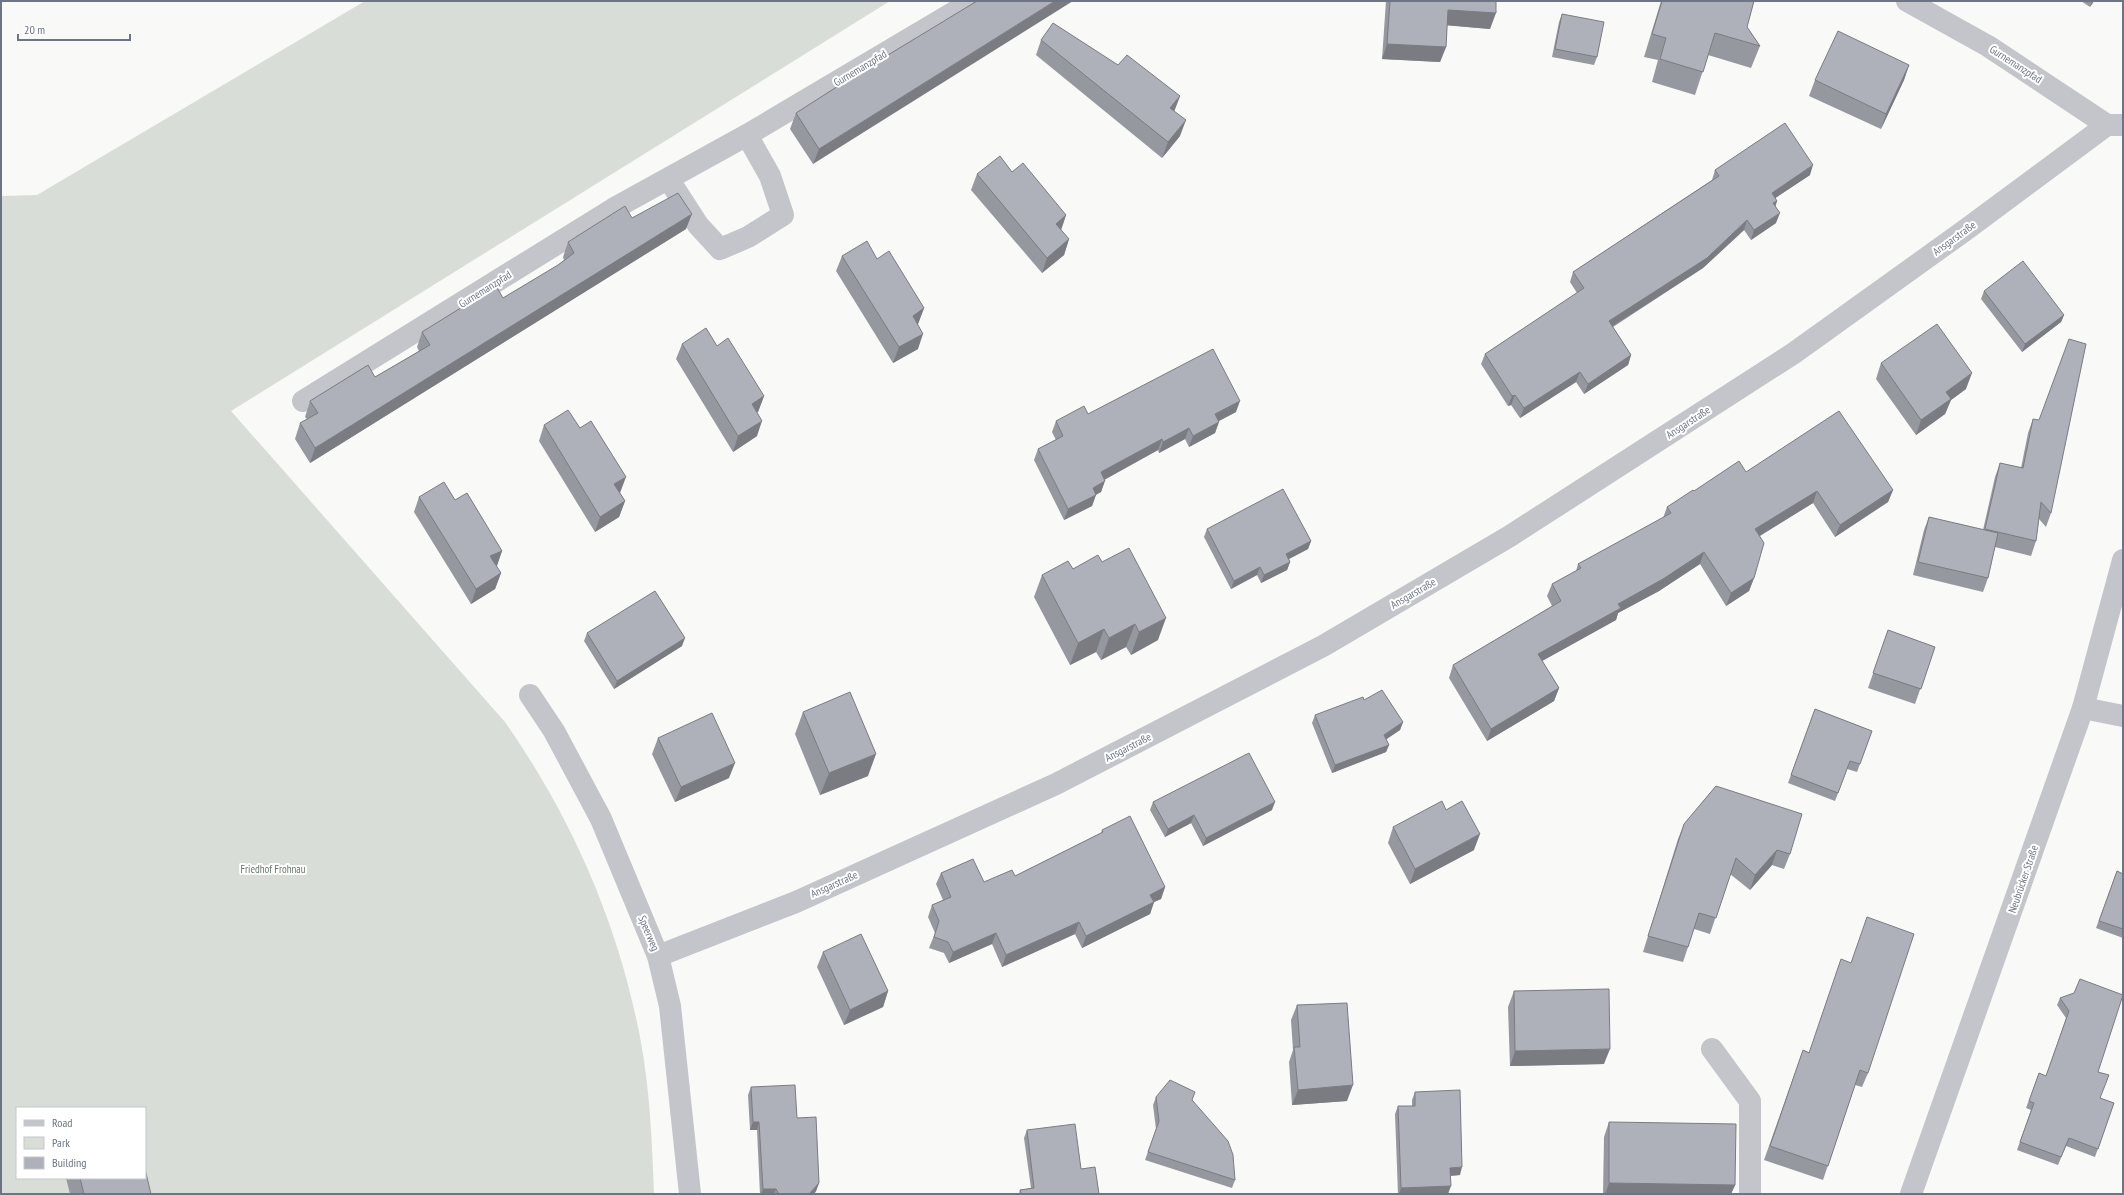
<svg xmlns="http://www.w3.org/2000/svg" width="2124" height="1195" font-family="'PT Sans Narrow',sans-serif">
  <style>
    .green { fill: #d8ded7; fill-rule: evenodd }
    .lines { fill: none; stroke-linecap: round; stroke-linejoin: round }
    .minor { stroke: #c3c5ca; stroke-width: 22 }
    .wall { fill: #96989f }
    .shaded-wall { fill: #7a7c82 }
    .building { fill: #aeb1b9; stroke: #7a7c82 }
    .labels { text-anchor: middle; stroke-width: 4; stroke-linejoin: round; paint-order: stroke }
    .street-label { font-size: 11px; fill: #6c7485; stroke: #fff }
    .park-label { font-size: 11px; fill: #676; stroke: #fff }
  </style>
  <rect width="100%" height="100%" fill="#f9f9f7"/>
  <!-- green -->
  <path class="green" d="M365 1H890L231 411 505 722C572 818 618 923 640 1037 650 1089 652 1142 654 1194H1V196L37 195ZM17 1108H145V1178H17Z"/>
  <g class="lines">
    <!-- minor -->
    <g class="minor">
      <polyline points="1907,1 1988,46 2107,125 2123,125"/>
      <polyline points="669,180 698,225 720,249 748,237 783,215 770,176 747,135"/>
      <polyline points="303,401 613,209 747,135 973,1"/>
      <polyline points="530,695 554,731 601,819 658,956 670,1006 690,1194"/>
      <polyline points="2083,708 2123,716"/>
      <polyline points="658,956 796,902 1056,784 1323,646 1510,536 1794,353 1964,231 2107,125"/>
      <polyline points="1712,1049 1750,1101 1750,1194"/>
      <polyline points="1911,1194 2083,708 2123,560"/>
    </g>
  </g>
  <!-- wall -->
  <g class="wall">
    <polygon points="1386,1 1496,1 1490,29 1447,25 1446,47 1440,62 1382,59"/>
    <polygon points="1661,1 1754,1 1747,27 1760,46 1751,68 1708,55 1695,95 1652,82 1658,60 1644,57"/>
    <polygon points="2081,1 2094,1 2090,7"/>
    <polygon points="1562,14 1597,57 1594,65 1552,57 1559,22"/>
    <polygon points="1041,40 1180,96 1174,111 1180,136 1162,158 1036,55"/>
    <polygon points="888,55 813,164 790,129 796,113"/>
    <polygon points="1909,65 1904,80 1881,129 1809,96 1815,80"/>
    <polygon points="1715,170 1810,175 1775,198 1777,201 1775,206 1776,223 1751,240 1744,230 1703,268 1613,327 1631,355 1628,365 1584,394 1576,382 1520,418 1511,405 1508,406 1481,364 1485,354 1577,293 1570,282 1573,272 1712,180"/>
    <polygon points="1012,172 1066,215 1061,230 1069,239 1064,255 1042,273 971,190 977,174"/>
    <polygon points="632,218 686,229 310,463 295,439 300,423 307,419 305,417 310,401 375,377 419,351 417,347 422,332 503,298 558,265 564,260 563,257 568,242"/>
    <polygon points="842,256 877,259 924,308 918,324 918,349 893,363 836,271"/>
    <polygon points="1984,291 2064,315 2061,322 2022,352 1981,299"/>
    <polygon points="682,344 717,346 764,396 758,412 757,412 757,436 733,452 676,359"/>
    <polygon points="1881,363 1966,389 1951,400 1945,414 1916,435 1876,379"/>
    <polygon points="1236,412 1219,421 1215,433 1189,447 1185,439 1159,453 1158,450 1105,479 1101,492 1096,494 1092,506 1064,520 1034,460 1038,449 1056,440 1052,432 1056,421 1088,414"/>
    <polygon points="2033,419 2051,513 2046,527 2039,519 2036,541 2031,556 1995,547 1988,578 1983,592 1913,575 1924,530 1929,517 1983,530 1995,477 2000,463 2021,468 2028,433"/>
    <polygon points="544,425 620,493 625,501 619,517 595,532 539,441"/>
    <polygon points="1746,472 1893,490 1888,502 1835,537 1813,503 1760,536 1754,578 1749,591 1726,606 1700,564 1659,591 1618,613 1616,620 1542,661 1559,688 1554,701 1487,741 1449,678 1453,665 1552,606 1547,596 1552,584 1576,571 1578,564 1663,518 1667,507 1694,491"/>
    <polygon points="419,497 455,500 502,551 496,566 501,573 495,589 471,604 414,512"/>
    <polygon points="1207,529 1311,541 1308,549 1289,559 1290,562 1287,570 1261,583 1257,575 1231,589 1204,537"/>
    <polygon points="1102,562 1158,640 1131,655 1126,647 1101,660 1096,652 1070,665 1034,597 1042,575"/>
    <polygon points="1888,630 1935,647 1915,704 1868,688"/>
    <polygon points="587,633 682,646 614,689 584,641"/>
    <polygon points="1364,700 1403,722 1400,730 1386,739 1389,745 1386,752 1332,773 1312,723 1315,715"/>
    <polygon points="1815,709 1872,731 1857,772 1847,769 1835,801 1788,783"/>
    <polygon points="803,712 868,776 820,795 795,734"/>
    <polygon points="658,738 729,778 675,802 652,754"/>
    <polygon points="1716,786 1790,854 1784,869 1772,865 1750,890 1730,874 1710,934 1694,929 1683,962 1643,952 1678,839 1684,824"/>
    <polygon points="1153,802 1272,810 1203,846 1191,823 1165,837 1150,810"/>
    <polygon points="1446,810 1474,850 1410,884 1388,843 1393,827"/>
    <polygon points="1102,830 1165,887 1161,899 1154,902 1150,914 1082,948 1075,934 1002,967 992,944 949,963 944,953 929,948 935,933 928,917 932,905 943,900 936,884 941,873 984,882 1015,876 1101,833"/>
    <polygon points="2117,871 2123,874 2123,938 2096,928"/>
    <polygon points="823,952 888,991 883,1007 844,1025 817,967"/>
    <polygon points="1514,991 1604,1064 1510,1066 1508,1007"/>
    <polygon points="2074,993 2098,1072 2100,1098 2114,1103 2095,1157 2066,1146 2058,1165 2017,1150 2031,1110 2026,1108 2039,1073 2046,1076 2066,1018 2057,1005 2060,998"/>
    <polygon points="1297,1005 1347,1101 1292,1105 1289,1062 1293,1050 1291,1020"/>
    <polygon points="1803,1050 1868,1073 1862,1087 1855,1085 1823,1180 1764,1160"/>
    <polygon points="751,1087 797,1118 819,1183 816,1191 814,1194 760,1194 757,1130 750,1130 748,1095"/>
    <polygon points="1415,1092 1460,1175 1450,1176 1448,1194 1398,1194 1395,1114 1398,1106 1412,1106 1412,1100"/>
    <polygon points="1156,1097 1192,1100 1235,1180 1232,1188 1145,1160 1156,1129 1153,1105"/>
    <polygon points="1609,1122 1735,1185 1731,1194 1603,1194 1604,1137"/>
    <polygon points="1027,1130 1081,1169 1099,1194 1019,1194 1020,1190 1031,1188 1024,1138"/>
    <polygon points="66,1178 145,1178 151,1194 70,1194"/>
  </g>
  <!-- shaded-wall -->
  <g class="shaded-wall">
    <polygon points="1055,1 1073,1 813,164 819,149"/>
    <polygon points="2092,1 2094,1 2090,7"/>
    <polygon points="1448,10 1496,13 1490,29 1443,25"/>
    <polygon points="1387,44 1446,47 1440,62 1382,59"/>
    <polygon points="1909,65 1904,80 1881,129 1886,114"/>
    <polygon points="1180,96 1174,112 1170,108"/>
    <polygon points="1186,120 1180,136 1162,158 1168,142"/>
    <polygon points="1813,165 1810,175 1768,203 1772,193"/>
    <polygon points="1777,201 1774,211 1773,203"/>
    <polygon points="1780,213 1776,223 1751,240 1754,230"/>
    <polygon points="692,214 686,229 310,463 315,448"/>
    <polygon points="1066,215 1061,230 1056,224"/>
    <polygon points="1747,220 1744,230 1703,268 1605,331 1609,321"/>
    <polygon points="1069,239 1064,255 1042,273 1047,258"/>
    <polygon points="924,308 918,324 907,331 913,316"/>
    <polygon points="2064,315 2061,322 2022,352 2025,344"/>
    <polygon points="923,334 918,349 893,363 899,347"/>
    <polygon points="1631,355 1628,365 1584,394 1588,384"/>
    <polygon points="1580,372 1576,382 1520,418 1524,408"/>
    <polygon points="1972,373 1966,389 1951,400 1945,414 1916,435 1921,420 1946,392"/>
    <polygon points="1515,395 1511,405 1508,406 1512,396"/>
    <polygon points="764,396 758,412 747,419 752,404"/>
    <polygon points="1240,401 1236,412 1211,425 1215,414"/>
    <polygon points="762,421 757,436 733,452 738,436"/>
    <polygon points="1219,422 1215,433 1189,447 1193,436"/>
    <polygon points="1189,428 1185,439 1159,453 1163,442"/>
    <polygon points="1162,439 1158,450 1097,484 1101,472"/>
    <polygon points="626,477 620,493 608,499 614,484"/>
    <polygon points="1105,481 1101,492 1089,499 1093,488"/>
    <polygon points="1893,490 1888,502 1835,537 1840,525"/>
    <polygon points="1817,491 1813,503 1751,541 1755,529"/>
    <polygon points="1096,495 1092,506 1064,520 1068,509"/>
    <polygon points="625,501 619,517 595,532 600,517"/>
    <polygon points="1311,541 1308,549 1283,562 1286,554"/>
    <polygon points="502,551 497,566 485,572 490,556"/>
    <polygon points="1704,552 1700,564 1659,591 1618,613 1616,620 1533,666 1538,654 1618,604"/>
    <polygon points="1290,562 1287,570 1261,583 1264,575"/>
    <polygon points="1260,567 1257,575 1231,589 1234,581"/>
    <polygon points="501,573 495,589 471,604 476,589"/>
    <polygon points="1754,578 1749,591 1726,606 1731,593"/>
    <polygon points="1166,618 1158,640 1131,655 1139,632"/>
    <polygon points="1135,624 1126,647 1101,660 1109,638"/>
    <polygon points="1104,629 1096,652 1070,665 1078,643"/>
    <polygon points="685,638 682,646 614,689 617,681"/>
    <polygon points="1559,688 1554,701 1487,741 1491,729"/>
    <polygon points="1403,722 1400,730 1381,743 1384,735"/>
    <polygon points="1389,745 1386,752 1332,773 1335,765"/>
    <polygon points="876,754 868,776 820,795 829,773"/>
    <polygon points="735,763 729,778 675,802 681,787"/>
    <polygon points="1275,802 1272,810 1203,846 1206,838"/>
    <polygon points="1194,815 1191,823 1165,837 1168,829"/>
    <polygon points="1480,834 1474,850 1410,884 1415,869"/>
    <polygon points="1777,850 1772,865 1750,890 1755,875"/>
    <polygon points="1165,887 1161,899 1154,902 1150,914 1082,948 1086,936 1150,895"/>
    <polygon points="1079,922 1075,934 1002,967 1006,955"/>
    <polygon points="996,933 992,944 949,963 953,952"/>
    <polygon points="888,991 883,1007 844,1025 850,1010"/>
    <polygon points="1610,1049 1604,1064 1510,1066 1515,1051"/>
    <polygon points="1353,1085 1347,1101 1292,1105 1298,1090"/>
    <polygon points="753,1122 759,1122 757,1130 750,1130"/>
    <polygon points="1462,1167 1460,1175 1447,1176 1450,1168"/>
    <polygon points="819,1183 816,1191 814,1194 809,1194"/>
    <polygon points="1609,1183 1735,1185 1731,1194 1605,1194"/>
    <polygon points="1451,1186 1448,1194 1399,1194 1401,1188"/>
    <polygon points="763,1189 776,1189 774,1194 761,1194"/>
  </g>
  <!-- building -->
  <g class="building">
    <polygon points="977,1 1055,1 819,149 796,113 885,56 888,55"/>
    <polygon points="1390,1 1496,1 1496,13 1448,10 1446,47 1387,44"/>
    <polygon points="1662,1 1754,1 1747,27 1760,46 1715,33 1703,72 1660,59 1666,38 1652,34"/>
    <polygon points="1562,14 1604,22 1597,57 1555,49"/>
    <polygon points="1053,23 1118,65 1127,55 1180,96 1170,108 1186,120 1168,142 1041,40"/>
    <polygon points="1838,31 1909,65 1886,114 1815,80"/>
    <polygon points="1785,123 1813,165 1772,193 1777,201 1773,203 1780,213 1754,230 1747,220 1707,258 1609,321 1631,355 1588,384 1580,372 1524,408 1515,395 1512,396 1485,354 1584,288 1573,272 1719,176 1715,170"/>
    <polygon points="1000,156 1012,172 1023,163 1066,215 1056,224 1069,239 1047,258 977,174"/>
    <polygon points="678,193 692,214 315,448 300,423 318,413 310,401 368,365 375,377 430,345 422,332 496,286 503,298 558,265 574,253 568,242 625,206 632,218"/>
    <polygon points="867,241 877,259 889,251 924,308 913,316 923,334 899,347 842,256"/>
    <polygon points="2023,261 2064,315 2025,344 1984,291"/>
    <polygon points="1937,324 1972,373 1946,392 1951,399 1921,420 1881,363"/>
    <polygon points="706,328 717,346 728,338 764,396 752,404 762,421 738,436 682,344"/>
    <polygon points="2069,339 2086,344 2051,513 2041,502 2036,541 1985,529 2000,463 2023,468 2033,419 2039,420"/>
    <polygon points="1213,349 1240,401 1215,414 1219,422 1193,436 1189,428 1163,442 1162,439 1101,472 1105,481 1093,488 1096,495 1068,509 1038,449 1063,436 1056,421 1084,406 1088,414"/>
    <polygon points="568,410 580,428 591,421 626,477 614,484 625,501 600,517 544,425"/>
    <polygon points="1839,411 1893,490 1840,525 1817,491 1755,529 1764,543 1754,578 1731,593 1704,552 1663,579 1618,604 1621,608 1538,654 1559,688 1491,729 1453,665 1561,601 1552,584 1581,568 1578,564 1671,513 1667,507 1693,490 1694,491 1739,461 1746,472"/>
    <polygon points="444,482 455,500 467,493 502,551 490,556 501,573 476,589 419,497"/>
    <polygon points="1283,489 1311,541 1286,554 1290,562 1264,575 1260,567 1234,581 1207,529"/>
    <polygon points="1929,517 1998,533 1988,578 1918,562"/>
    <polygon points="1129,548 1166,618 1139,632 1135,624 1109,638 1104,629 1078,643 1042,575 1068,561 1073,569 1098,555 1102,562"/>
    <polygon points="655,591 685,638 617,681 587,633"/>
    <polygon points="1888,630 1935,647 1921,689 1873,673"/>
    <polygon points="1382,690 1403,722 1384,735 1389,745 1335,765 1315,715 1363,697 1364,700"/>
    <polygon points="850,692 876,754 829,773 803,712"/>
    <polygon points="1815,709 1872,731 1860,764 1850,761 1838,793 1791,775"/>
    <polygon points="712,713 735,763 681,787 658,738"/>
    <polygon points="1249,753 1275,802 1206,838 1194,815 1168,829 1153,802"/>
    <polygon points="1716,786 1802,814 1790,854 1777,850 1755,875 1736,858 1716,918 1699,913 1688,947 1648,936 1684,824"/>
    <polygon points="1442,801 1446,810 1462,801 1480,834 1415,869 1393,827"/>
    <polygon points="1130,816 1165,887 1150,895 1154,902 1086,936 1079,922 1006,955 996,933 953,952 948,942 934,937 939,921 932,905 951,897 941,873 973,859 984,882 1012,870 1015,876 1103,832 1102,830"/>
    <polygon points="2117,871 2123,874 2123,929 2099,921"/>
    <polygon points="1867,917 1914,934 1868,1073 1860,1070 1828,1166 1770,1146 1803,1050 1809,1053 1841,959 1851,963"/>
    <polygon points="861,934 888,991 850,1010 823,952"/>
    <polygon points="2080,979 2123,995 2098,1072 2109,1075 2100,1098 2114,1103 2098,1149 2069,1138 2061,1157 2020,1142 2034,1103 2029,1101 2039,1073 2046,1076 2069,1011 2060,998 2074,993"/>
    <polygon points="1609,989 1610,1049 1515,1051 1514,991"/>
    <polygon points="1347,1003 1353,1085 1298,1090 1294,1047 1300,1047 1297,1005"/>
    <polygon points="1170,1080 1195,1092 1192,1100 1228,1141 1233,1155 1235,1180 1148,1152 1159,1121 1156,1097"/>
    <polygon points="795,1085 797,1118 816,1117 819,1183 809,1194 779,1194 776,1189 763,1189 759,1122 753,1122 751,1087"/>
    <polygon points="1460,1090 1462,1167 1450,1168 1451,1186 1401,1188 1398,1106 1415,1106 1415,1092"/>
    <polygon points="1609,1122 1736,1124 1735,1185 1609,1183"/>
    <polygon points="1075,1124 1081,1169 1095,1167 1099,1194 1021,1194 1020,1190 1034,1188 1027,1130"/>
    <polygon points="145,1169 151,1194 84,1194 80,1178 145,1178"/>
  </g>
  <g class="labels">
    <!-- street labels -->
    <g class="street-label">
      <text transform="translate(2016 64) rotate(33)" y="4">Gurnemanzpfad</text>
      <text transform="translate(860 68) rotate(-31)" y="4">Gurnemanzpfad</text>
      <text transform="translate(1954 238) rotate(-36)" y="4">Ansgarstraße</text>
      <text transform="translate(485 289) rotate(-32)" y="4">Gurnemanzpfad</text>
      <text transform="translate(1688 422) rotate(-33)" y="4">Ansgarstraße</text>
      <text transform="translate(1413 593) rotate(-30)" y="4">Ansgarstraße</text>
      <text transform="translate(1128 747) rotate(-27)" y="4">Ansgarstraße</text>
      <text transform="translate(2023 879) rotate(-71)" y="4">Neubrücker Straße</text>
      <text transform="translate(834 884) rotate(-24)" y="4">Ansgarstraße</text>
      <text transform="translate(649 933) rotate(67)" y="4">Speerweg</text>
    </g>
    <!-- park labels -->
    <g class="park-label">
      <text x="273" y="873">Friedhof Frohnau</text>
    </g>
  </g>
  <!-- border -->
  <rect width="2124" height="1195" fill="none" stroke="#6c7485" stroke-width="4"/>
  <!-- legend -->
  <rect x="16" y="1107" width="130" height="72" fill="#ffffff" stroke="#c4c7ce"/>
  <rect x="24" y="1120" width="20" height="6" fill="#c3c5ca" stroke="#c4c7ce"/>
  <text x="52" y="1127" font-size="12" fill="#6c7485">Road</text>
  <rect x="24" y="1137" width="20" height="12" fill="#d8ded7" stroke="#c4c7ce"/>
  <text x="52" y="1147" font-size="12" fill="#6c7485">Park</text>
  <rect x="24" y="1157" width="20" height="12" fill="#aeb1b9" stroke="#c4c7ce"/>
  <text x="52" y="1167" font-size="12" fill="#6c7485">Building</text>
  <!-- scale -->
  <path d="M18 34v6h112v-6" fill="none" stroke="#6c7485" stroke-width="2"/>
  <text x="24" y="34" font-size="12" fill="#6c7485" stroke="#ffffff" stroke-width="3" paint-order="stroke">20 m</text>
</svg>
